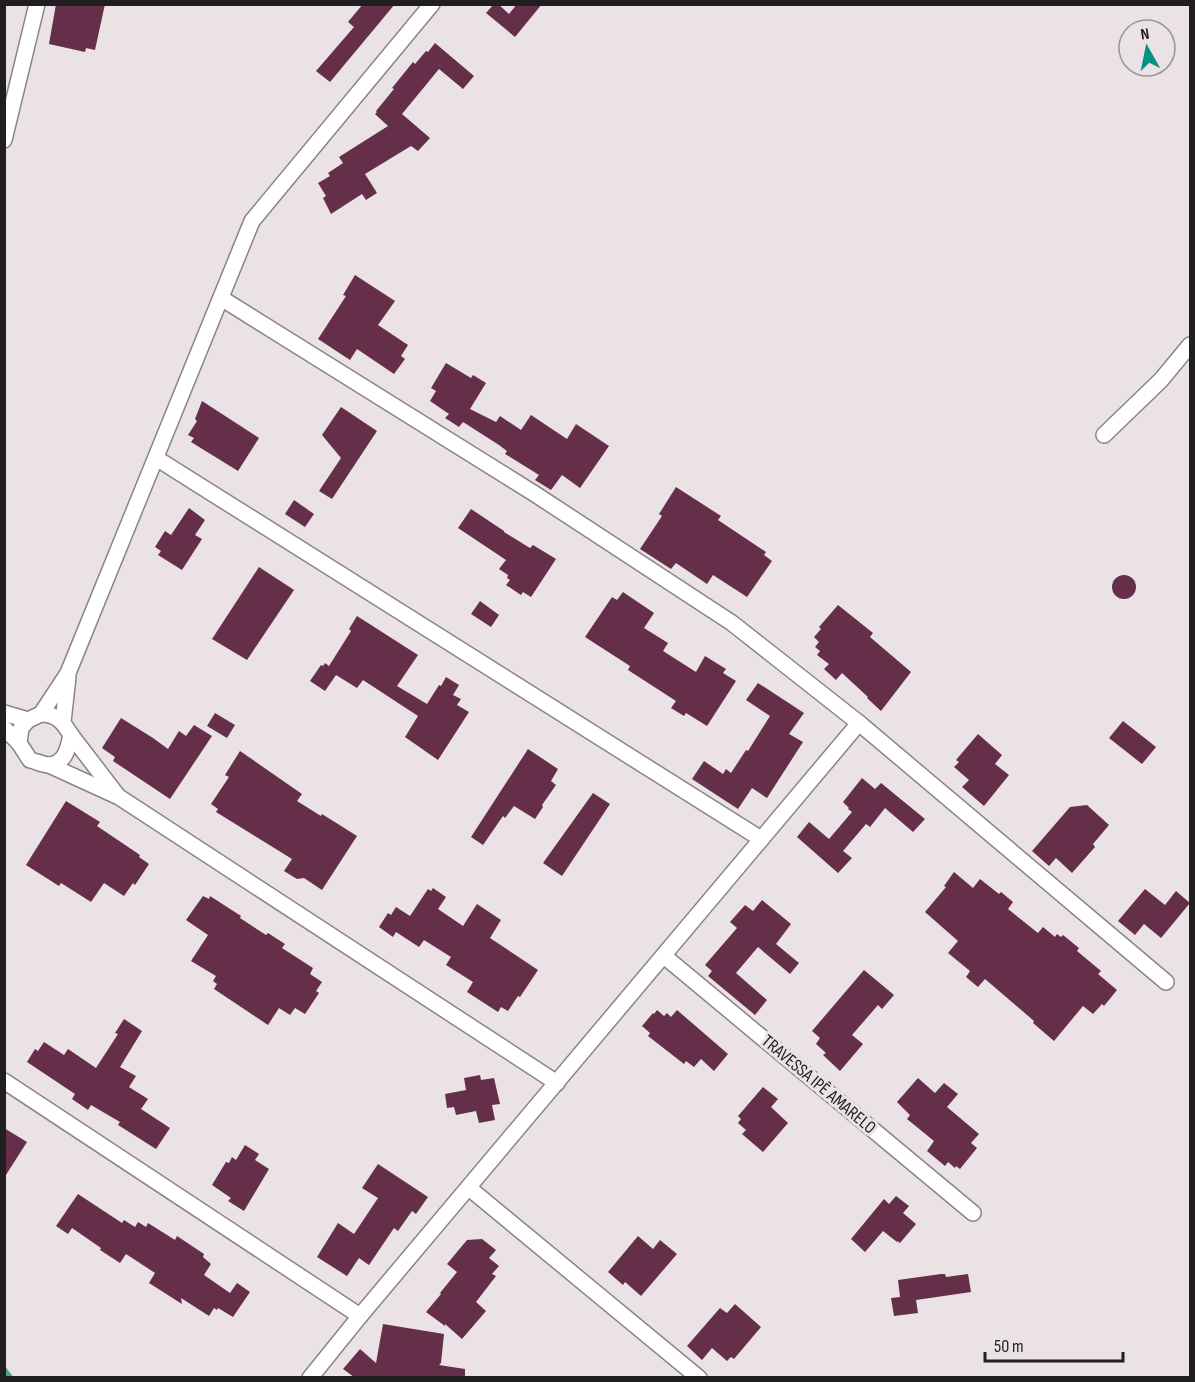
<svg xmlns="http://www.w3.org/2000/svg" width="1195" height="1382" font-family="'Sofia Sans Condensed',sans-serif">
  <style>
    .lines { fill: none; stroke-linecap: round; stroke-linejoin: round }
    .stream { stroke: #4fa090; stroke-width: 5 }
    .building { fill: #652f49 }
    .street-casing { stroke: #8b8487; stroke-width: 18 }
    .street { stroke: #fff; stroke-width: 15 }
    .labels { text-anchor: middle; stroke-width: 6; stroke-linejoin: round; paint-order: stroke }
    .street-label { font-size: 18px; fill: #201e1f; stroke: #eae2e5 }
  </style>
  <rect width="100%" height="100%" fill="#eae2e5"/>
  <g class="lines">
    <!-- stream -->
    <polyline class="stream" points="4,1369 11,1378"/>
  </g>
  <!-- building -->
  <g class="building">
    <polygon points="56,4 105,4 95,50 86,48 85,52 49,44"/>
    <polygon points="363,4 395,4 330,82 316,71 354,27 348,22"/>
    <polygon points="494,4 498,4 509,14 517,4 542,4 515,37 486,13"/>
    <polygon points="435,43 474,76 463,89 439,69 402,114 430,138 418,151 411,146 365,174 377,193 366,200 362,194 331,214 323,198 326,196 318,183 330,176 328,173 343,163 339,157 388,126 375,114 377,112 376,111 394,89 392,88 413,62 415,64 426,51 428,52"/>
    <polygon points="355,275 395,301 378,325 408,345 401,356 405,359 394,374 357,349 350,360 318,339 346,296 343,295"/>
    <polygon points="446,363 471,378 473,375 486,383 470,409 496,422 500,416 521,430 531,415 567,439 576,424 609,446 580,488 562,475 551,490 535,480 539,475 505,454 507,451 499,445 463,422 459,427 445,418 449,414 430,401 436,391 431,388"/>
    <polygon points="202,401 259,438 238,471 191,442 194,438 188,435 197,421 195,419"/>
    <polygon points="341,407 377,431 332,499 319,491 341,458 322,435"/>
    <polygon points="676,487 721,516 718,520 766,552 764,555 772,561 747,597 713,575 707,584 676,563 671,569 640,549 662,516 659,514"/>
    <polygon points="294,500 314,514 305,527 285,514"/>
    <polygon points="189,508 205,520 195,535 202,539 182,570 158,555 161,551 155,547 165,531 171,535"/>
    <polygon points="471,509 504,531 504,532 530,548 533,545 556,559 531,597 523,592 521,595 506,585 510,580 507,578 508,575 499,569 506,560 458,528"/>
    <polygon points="259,567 294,590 247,660 212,639"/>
    <circle cx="1124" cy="587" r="12"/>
    <polygon points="623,592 654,613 644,628 668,643 663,651 696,672 705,656 726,669 723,673 736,681 707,726 686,713 684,716 671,708 676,701 628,670 630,666 585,637 612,597 617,600"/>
    <polygon points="480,601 499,615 491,627 471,614"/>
    <polygon points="838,605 873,633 870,637 911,672 881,711 867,698 868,697 842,673 836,680 824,669 829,664 817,655 820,651 815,647 819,642 814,637 821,629 819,627"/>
    <polygon points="357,616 418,655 397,686 427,704 439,685 441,686 446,677 459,685 453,695 461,699 457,705 469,712 438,760 405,737 418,716 363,680 357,688 336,675 325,691 310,681 321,665 323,666 325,663 329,666 351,631 349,629"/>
    <polygon points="758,683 804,713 789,734 803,742 767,798 752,788 738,809 692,779 704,761 723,774 726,769 731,773 746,750 748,751 770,716 746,700"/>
    <polygon points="215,713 235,725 227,738 207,726"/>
    <polygon points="121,718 153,738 168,749 179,731 186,736 194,725 212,736 170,799 113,761 115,757 102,748"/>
    <polygon points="1123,721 1156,747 1142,764 1109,738"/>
    <polygon points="978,734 1002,755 995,764 1009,775 984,806 962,787 969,780 954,767 959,762 956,760"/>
    <polygon points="528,749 558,769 551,781 556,785 542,805 543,807 535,819 514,806 505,818 503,816 483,845 471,837"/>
    <polygon points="240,751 302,794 297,801 321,816 322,814 357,836 322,890 304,878 297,879 284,871 292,859 216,812 218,809 211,804 229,777 225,775"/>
    <polygon points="862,778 875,789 881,783 925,819 913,832 885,808 870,827 866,824 843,851 852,858 838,873 797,837 809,822 829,839 852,812 848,809 849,808 843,802"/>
    <polygon points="593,793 610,804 562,876 543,863"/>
    <polygon points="66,801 100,822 97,826 140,855 139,857 149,864 135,885 133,883 124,896 104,883 91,902 61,883 59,886 26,865"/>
    <polygon points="1087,805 1109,825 1093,844 1095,847 1072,873 1056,858 1049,866 1032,851 1070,807"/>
    <polygon points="954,872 973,888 980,879 999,894 1001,892 1013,902 1008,909 1038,933 1043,927 1055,937 1057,934 1061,937 1063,935 1079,948 1077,951 1101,971 1098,974 1117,990 1104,1006 1102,1004 1093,1014 1083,1006 1054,1041 1033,1023 1034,1021 985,979 978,987 966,977 970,971 948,953 958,941 925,912 946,887 944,886"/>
    <polygon points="433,888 446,897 438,909 463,926 477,904 501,920 490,938 538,970 520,997 518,996 508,1011 501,1007 498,1012 467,992 473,982 446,965 451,957 424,940 419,947 396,932 393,937 379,927 388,913 391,915 396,907 410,916 428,889 431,891"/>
    <polygon points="1145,889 1165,905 1176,891 1190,903 1161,938 1144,924 1135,935 1118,921"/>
    <polygon points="203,896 209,899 210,896 241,916 240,918 266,935 268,933 285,944 282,948 313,968 310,974 322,982 316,991 319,993 305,1014 295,1008 290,1015 279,1008 268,1025 214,989 217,984 213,981 216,976 191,961 208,935 186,920"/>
    <polygon points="762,900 791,924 776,944 799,963 790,974 758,947 736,973 767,1000 755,1015 708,976 712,971 705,965 737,928 730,922 745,905 753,911"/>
    <polygon points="864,970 894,995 882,1009 878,1005 852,1035 863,1044 840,1071 823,1055 826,1053 816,1044 820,1038 812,1031"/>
    <polygon points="657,1010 664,1016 667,1013 671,1017 677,1010 728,1054 714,1071 701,1059 694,1067 686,1061 684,1064 648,1036 650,1033 642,1026 653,1013 654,1014"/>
    <polygon points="124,1019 142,1031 120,1067 136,1076 129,1087 148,1099 141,1109 170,1128 156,1149 118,1125 120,1122 91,1105 88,1110 72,1099 75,1094 27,1062 35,1049 38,1051 44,1042 64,1055 68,1049 96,1068 118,1034 115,1033"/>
    <polygon points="480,1075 481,1080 494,1078 500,1104 492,1105 495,1120 479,1123 476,1111 456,1115 454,1107 447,1108 445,1094 466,1090 464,1078"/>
    <polygon points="918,1078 935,1093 944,1083 958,1094 947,1107 979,1134 971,1143 977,1148 960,1169 956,1166 955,1168 948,1162 945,1166 927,1151 934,1141 907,1119 910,1115 897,1102"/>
    <polygon points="763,1087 778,1099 771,1107 788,1123 763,1152 742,1134 746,1130 738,1123 741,1119 738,1116"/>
    <polygon points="4,1128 27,1142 4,1178"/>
    <polygon points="245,1145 259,1154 255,1160 269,1169 244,1211 228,1201 231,1198 212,1185 226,1162 229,1163 232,1157 236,1160"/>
    <polygon points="378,1164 428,1197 416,1214 412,1211 398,1231 394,1228 369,1265 359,1258 347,1276 317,1257 338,1223 354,1234 378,1198 362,1188"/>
    <polygon points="78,1194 122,1223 124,1220 135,1227 138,1222 146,1227 148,1223 175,1240 177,1236 204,1254 203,1257 211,1264 204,1275 230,1293 237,1283 250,1292 233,1317 218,1308 217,1310 214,1308 209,1316 181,1298 182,1304 149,1283 155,1273 126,1254 120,1263 100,1250 101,1248 72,1228 68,1234 56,1226"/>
    <polygon points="896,1196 909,1206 903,1213 916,1224 900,1243 897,1241 897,1242 883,1231 865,1252 851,1239 884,1199 889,1204"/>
    <polygon points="638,1236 653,1249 660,1240 677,1254 641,1296 625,1282 623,1285 608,1272"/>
    <polygon points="482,1239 496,1250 489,1258 499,1266 492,1274 496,1276 476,1302 486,1311 462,1339 445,1324 445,1326 426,1312 441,1294 440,1293 457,1272 447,1264 467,1240"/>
    <polygon points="941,1274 945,1274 946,1277 968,1274 971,1292 916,1300 918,1313 894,1316 891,1298 900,1297 898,1280"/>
    <polygon points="735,1304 761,1327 734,1359 731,1357 727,1361 712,1348 702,1360 687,1346 720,1308 727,1313"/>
    <polygon points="383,1324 444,1334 441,1363 439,1365 465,1369 465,1377 354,1377 343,1369 360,1349 376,1363"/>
  </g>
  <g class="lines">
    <defs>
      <g id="street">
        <polyline points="4,140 37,4"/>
        <polyline points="221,298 535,494 732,623 859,723 360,1316 310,1378"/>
        <polyline points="1104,435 1161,380 1190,345"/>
        <polyline points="156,458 761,839"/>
        <polyline points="4,713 28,720"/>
        <polyline points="41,714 68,673 252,221 432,4"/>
        <path d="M41 714C57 714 63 722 71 735 68 748 66 763 49 765 44 765 35 761 30 760L19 743 21 728 28 720Z"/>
        <polyline points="63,722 68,677"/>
        <polyline points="859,723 1166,982"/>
        <polyline points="4,728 19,743"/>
        <polyline points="71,735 117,795"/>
        <polyline points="49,765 119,797 557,1083"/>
        <polyline points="664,956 973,1213"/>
        <polyline points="4,1081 360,1316"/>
        <polyline points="469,1188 699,1378"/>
      </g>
    </defs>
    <!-- street casing -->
    <use href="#street" class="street-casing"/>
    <!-- street -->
    <use href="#street" class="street"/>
  </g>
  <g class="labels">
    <!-- street labels -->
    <g class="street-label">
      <text transform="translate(819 1084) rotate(40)" y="6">TRAVESSA IPÊ AMARELO</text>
    </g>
  </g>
  <!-- border -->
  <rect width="1195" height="1382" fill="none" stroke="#201e1f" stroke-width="12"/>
  <!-- north arrow -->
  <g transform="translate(1147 48) rotate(351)"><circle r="28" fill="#eae2e5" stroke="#999496" stroke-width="1.5"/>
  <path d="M0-4.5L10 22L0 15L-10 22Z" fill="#049380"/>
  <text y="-9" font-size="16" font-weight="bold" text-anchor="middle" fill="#201e1f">N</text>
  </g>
  <!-- scale -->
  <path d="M985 1352v9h138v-9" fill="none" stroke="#201e1f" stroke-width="3"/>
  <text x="994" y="1352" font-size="18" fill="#201e1f" stroke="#eae2e5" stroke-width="4.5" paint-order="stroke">50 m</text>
</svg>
